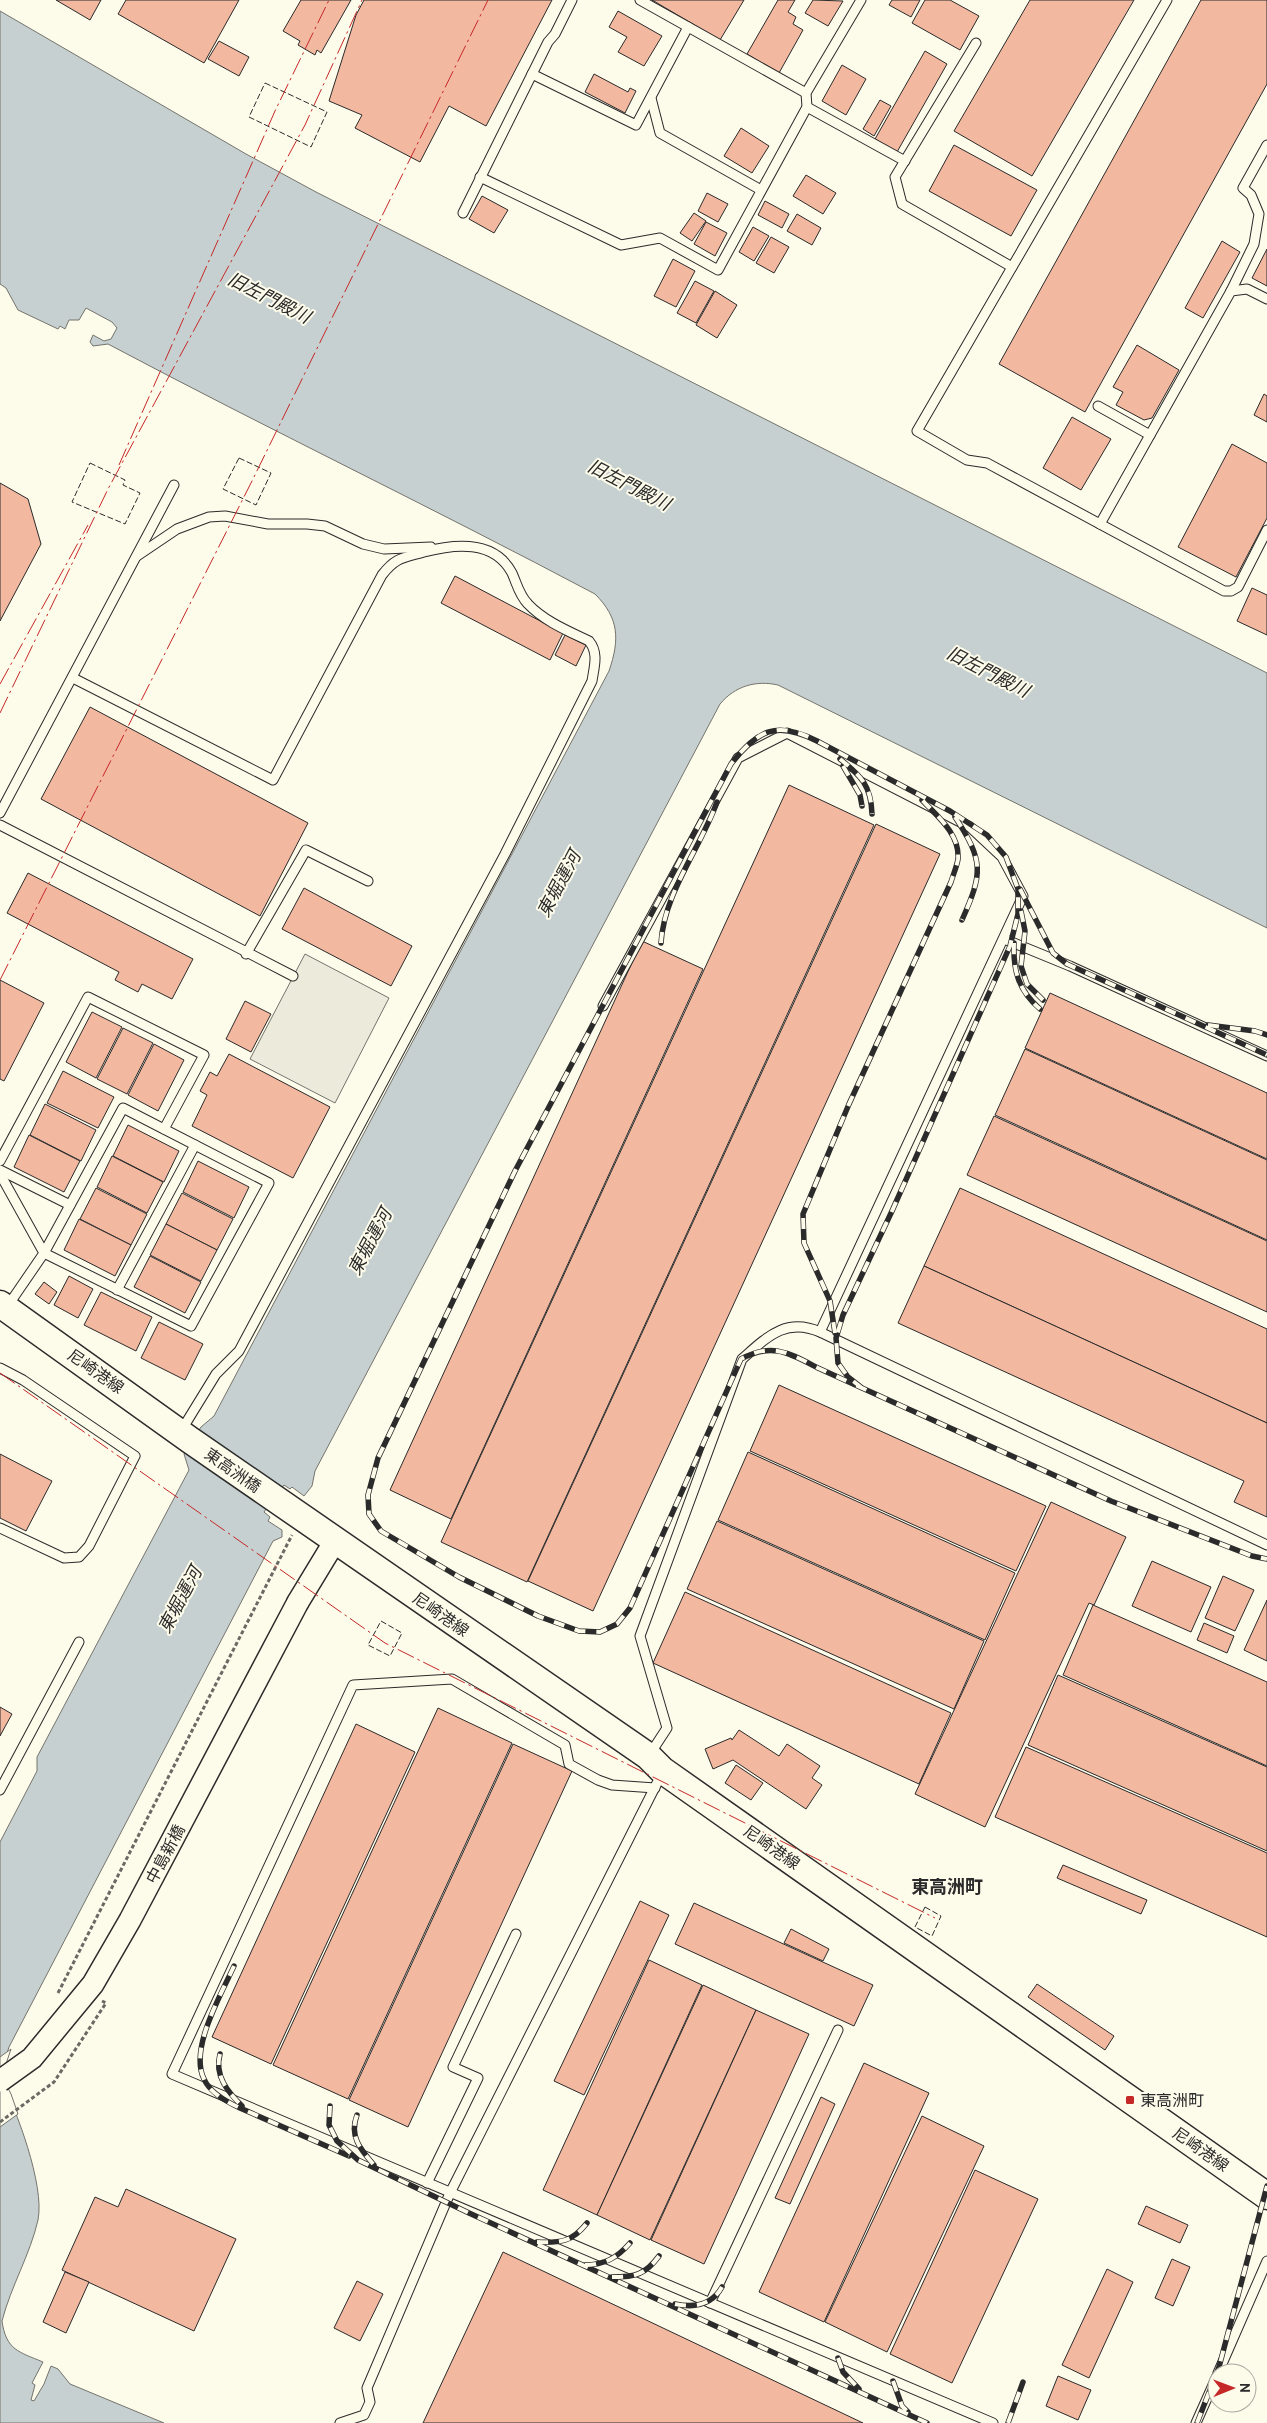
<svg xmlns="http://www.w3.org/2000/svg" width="1267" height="2423" font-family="Cabin,'Noto Sans JP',sans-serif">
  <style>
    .parking { fill: #eceadb; stroke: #74746e }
    .water { fill: #c7d0d0; stroke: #74746e }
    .pier { fill: #fdfbea; stroke: #74746e }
    .building { fill: #f2b8a0; stroke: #2b2b2b }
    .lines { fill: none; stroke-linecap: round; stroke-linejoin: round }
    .service-casing { stroke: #2b2b2b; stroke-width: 11 }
    .tertiary-casing { stroke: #2b2b2b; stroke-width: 24 }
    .primary-casing { stroke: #2b2b2b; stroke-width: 29 }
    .path { stroke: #6a6964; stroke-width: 3; stroke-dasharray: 4 2.5; stroke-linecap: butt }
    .service { stroke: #fdfbea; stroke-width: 9 }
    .tertiary { stroke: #fdfbea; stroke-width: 21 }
    .primary { stroke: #fdfbea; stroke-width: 26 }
    .rail-casing { stroke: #2b2b2b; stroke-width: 5.5 }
    .rail { stroke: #fdfbea; stroke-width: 4; stroke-dasharray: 11; stroke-linecap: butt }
    .tertiary-bridge-casing { stroke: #2b2b2b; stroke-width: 24; stroke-linecap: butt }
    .tertiary-bridge { stroke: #fdfbea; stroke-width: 21 }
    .fence { stroke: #2b2b2b; stroke-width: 1; stroke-dasharray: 6 2.5; stroke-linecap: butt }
    .power { stroke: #c62828; stroke-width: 1; stroke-dasharray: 18 4 2.5 4; stroke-linecap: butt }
    .poi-dot { fill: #c62828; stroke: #fdfbea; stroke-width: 2 }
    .labels { text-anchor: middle; stroke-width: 4; stroke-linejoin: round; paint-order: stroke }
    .street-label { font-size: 16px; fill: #2b2b2b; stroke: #fdfbea }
    .poi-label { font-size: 16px; fill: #2b2b2b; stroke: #fdfbea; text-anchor: start }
    .water-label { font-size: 18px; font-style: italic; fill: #2b2b2b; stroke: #fdfbea }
    .neighbourhood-label { font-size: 18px; font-weight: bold; fill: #2b2b2b; stroke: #fdfbea }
  </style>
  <rect width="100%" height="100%" fill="#fdfbea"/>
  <!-- parking -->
  <polygon class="parking" points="305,954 389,998 335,1103 250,1059"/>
  <!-- water -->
  <g class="water">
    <path d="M0 11 246 154 316 192 1267 673V928L778 685C756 680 735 686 720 704L315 1471 312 1486 304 1496 292 1487 290 1489 284 1485 264 1512 270 1517 268 1521 282 1530V1537L273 1541 9 2047 0 2074V1842L37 1771V1757L189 1470 184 1454 201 1427 214 1416 609 671C620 639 619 618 595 594 433 508 268 429 108 344L93 346 90 342 93 335 104 341 111 339 117 328 112 322 86 308 79 320H69L65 329 60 326 58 329 18 310 6 288 0 284Z"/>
    <path d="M0 2077C16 2109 45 2185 38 2220 30 2255 11 2286 2 2321 6 2350 19 2352 43 2362L32 2383 35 2385 31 2400 34 2401 44 2384 51 2366 58 2369 70 2384 164 2423H0Z"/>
  </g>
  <!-- pier -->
  <polygon class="pier" points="11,2049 2,2076 11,2094 18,2114 0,2127 0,2057"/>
  <!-- building -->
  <g class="building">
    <polygon points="56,0 101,0 90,20"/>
    <polygon points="126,0 239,0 204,63 118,14"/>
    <polygon points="301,0 351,0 321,53 317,50 315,55 298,45 300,41 283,31"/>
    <polygon points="364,0 552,0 486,126 449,106 420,162 355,128 362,115 329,101 356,15"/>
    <polygon points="652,0 744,0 720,40"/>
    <polygon points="778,0 795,0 788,12 796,17 793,24 803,30 779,73 747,54"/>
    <polygon points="813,0 843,1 828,26 805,13"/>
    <polygon points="892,0 920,0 911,17 889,5"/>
    <polygon points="925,0 950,0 979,16 960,50 912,23"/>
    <polygon points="1030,0 1134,0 1032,176 954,131"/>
    <polygon points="1201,0 1267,0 1267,84 1085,412 999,364"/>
    <polygon points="618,11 662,36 644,66 618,52 627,37 609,27"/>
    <polygon points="219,41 249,57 239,76 208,59"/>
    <polygon points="925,51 947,64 897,152 875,139"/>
    <polygon points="842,65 866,79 846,115 822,101"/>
    <polygon points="594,74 628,92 630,88 636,91 625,113 585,92"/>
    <polygon points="880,100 891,106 874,136 863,129"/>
    <polygon points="741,128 769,146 752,173 724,156"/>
    <polygon points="954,145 1037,190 1011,236 929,191"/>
    <polygon points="806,175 836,193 823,214 793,196"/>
    <polygon points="707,193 728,204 718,222 698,211"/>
    <polygon points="482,196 508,210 494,233 469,219"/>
    <polygon points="765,201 789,214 782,228 758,215"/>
    <polygon points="694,213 706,221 692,241 680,233"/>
    <polygon points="797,214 821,228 812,245 787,231"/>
    <polygon points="706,222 727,233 715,256 694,244"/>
    <polygon points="753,227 769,236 754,261 739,252"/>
    <polygon points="771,237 789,247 774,273 756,263"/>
    <polygon points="1222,241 1240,252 1203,318 1185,308"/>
    <polygon points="1267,249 1267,286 1252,278"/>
    <polygon points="673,259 695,271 676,307 654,296"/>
    <polygon points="695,281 714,291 696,323 677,313"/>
    <polygon points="715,291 737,305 717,338 696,325"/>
    <polygon points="1137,345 1179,370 1152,418 1144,420 1116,405 1123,392 1113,387"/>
    <polygon points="1264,394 1267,396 1267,422 1254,415"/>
    <polygon points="1072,417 1111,439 1081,490 1043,468"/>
    <polygon points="1232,444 1267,463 1267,518 1236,577 1178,547"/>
    <polygon points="0,483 28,499 41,544 0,621"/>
    <polygon points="455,576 563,633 550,660 441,603"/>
    <polygon points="1252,588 1267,595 1267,635 1237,621"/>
    <polygon points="565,635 586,645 576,666 555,655"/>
    <polygon points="90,707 308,823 260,916 41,799"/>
    <polygon points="789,785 874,825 527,1582 441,1542"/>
    <polygon points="876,824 940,854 593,1611 528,1581"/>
    <polygon points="28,873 193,959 172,999 142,984 138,992 115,980 119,972 7,913"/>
    <polygon points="304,888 412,946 391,986 282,929"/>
    <polygon points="642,941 703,969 451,1519 390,1490"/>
    <polygon points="0,980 44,1003 4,1081 0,1079"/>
    <polygon points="1050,993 1267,1093 1267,1159 1025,1048"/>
    <polygon points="245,1001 271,1014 251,1052 226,1039"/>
    <polygon points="92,1012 122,1027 96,1078 66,1062"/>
    <polygon points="123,1028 153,1043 127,1094 97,1079"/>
    <polygon points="154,1044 184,1060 158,1111 128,1095"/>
    <polygon points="1025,1049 1267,1160 1267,1240 995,1115"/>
    <polygon points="229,1054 330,1107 293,1178 192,1126 207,1095 200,1091 210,1072 217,1076"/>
    <polygon points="63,1071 114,1097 98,1128 47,1103"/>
    <polygon points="45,1104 96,1130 81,1161 30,1135"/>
    <polygon points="994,1116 1267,1241 1267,1312 967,1175"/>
    <polygon points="128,1125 179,1151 164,1182 113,1156"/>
    <polygon points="29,1135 80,1161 64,1192 14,1167"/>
    <polygon points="112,1156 163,1182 147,1213 97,1187"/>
    <polygon points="198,1161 249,1187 234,1218 183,1192"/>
    <polygon points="96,1188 147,1214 131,1245 80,1219"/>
    <polygon points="960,1188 1267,1329 1267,1423 924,1266"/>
    <polygon points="182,1193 233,1219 217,1250 166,1224"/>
    <polygon points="79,1219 131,1245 115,1276 64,1250"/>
    <polygon points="166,1224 217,1250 201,1281 150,1255"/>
    <polygon points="150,1256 201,1282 185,1313 134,1287"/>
    <polygon points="924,1266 1267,1423 1267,1517 1234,1502 1244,1481 898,1323"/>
    <polygon points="69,1276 93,1289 78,1318 54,1305"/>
    <polygon points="44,1282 57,1292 49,1304 35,1294"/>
    <polygon points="101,1292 152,1317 136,1351 84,1325"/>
    <polygon points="159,1322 203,1344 185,1380 141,1358"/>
    <polygon points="779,1385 1046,1506 1016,1571 750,1451"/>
    <polygon points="748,1452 1015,1573 985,1640 718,1520"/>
    <polygon points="0,1454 52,1481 26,1531 0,1518"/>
    <polygon points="1051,1502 1126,1537 1094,1605 1089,1603 985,1827 915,1794"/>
    <polygon points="717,1521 984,1641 954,1709 687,1589"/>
    <polygon points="1152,1561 1211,1587 1191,1632 1132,1606"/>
    <polygon points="1223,1576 1254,1590 1235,1631 1205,1618"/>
    <polygon points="685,1592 951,1713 919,1784 653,1663"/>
    <polygon points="1267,1600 1267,1661 1244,1650"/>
    <polygon points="1093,1605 1267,1682 1267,1766 1063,1675"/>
    <polygon points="1204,1623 1234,1636 1227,1653 1197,1640"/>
    <polygon points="1058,1675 1267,1767 1267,1851 1028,1745"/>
    <polygon points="0,1707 12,1714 0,1736"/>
    <polygon points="438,1708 512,1743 348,2099 273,2065"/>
    <polygon points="356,1724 415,1752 271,2064 212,2037"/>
    <polygon points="739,1730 779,1756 787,1744 820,1766 812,1778 822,1785 806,1809 733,1760 713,1769 705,1749 731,1738 732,1740"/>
    <polygon points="513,1744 572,1771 408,2127 349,2100"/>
    <polygon points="1026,1747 1267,1853 1267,1937 995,1817"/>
    <polygon points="736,1765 763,1783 751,1800 725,1783"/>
    <polygon points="1063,1865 1147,1900 1141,1914 1057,1878"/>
    <polygon points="640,1901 669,1915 584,2095 554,2081"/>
    <polygon points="694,1903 873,1985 854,2026 675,1944"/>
    <polygon points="791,1929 829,1949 823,1961 784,1943"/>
    <polygon points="649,1960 702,1985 597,2215 543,2190"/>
    <polygon points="1037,1984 1114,2036 1105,2050 1028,1997"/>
    <polygon points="703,1985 756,2010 650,2240 597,2215"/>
    <polygon points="756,2010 809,2034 704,2264 651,2240"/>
    <polygon points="864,2063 929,2093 824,2322 759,2292"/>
    <polygon points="821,2097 835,2104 790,2204 775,2198"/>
    <polygon points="922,2116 984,2146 887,2352 825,2322"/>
    <polygon points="975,2170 1038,2199 952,2383 890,2354"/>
    <polygon points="126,2189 236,2239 194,2331 62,2270 95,2197 118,2207"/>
    <polygon points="1146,2206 1188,2225 1180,2243 1138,2224"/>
    <polygon points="503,2252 863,2423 423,2423"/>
    <polygon points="1172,2259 1190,2267 1173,2306 1155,2298"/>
    <polygon points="1107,2269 1133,2282 1089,2378 1062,2365"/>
    <polygon points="65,2272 89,2282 66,2333 43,2322"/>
    <polygon points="357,2281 383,2294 360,2341 334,2328"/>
    <polygon points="1058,2376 1091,2390 1078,2420 1046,2406"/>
  </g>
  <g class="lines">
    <defs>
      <g id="service">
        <polyline points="640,0 806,93"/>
        <polyline points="1167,0 917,431 967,460 987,463 1224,591 1231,591 1238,587 1267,530"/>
        <polyline points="976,43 895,177 902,204 1012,267"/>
        <polyline points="532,74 636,125 688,27"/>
        <polyline points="651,98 660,133 761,190"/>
        <polyline points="807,107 905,161"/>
        <polyline points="480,177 621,245 660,238 718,270 807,107 806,93 861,0"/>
        <polyline points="463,213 548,42 555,34 572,0"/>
        <polyline points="1231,291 1247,289 1267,299"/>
        <polyline points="1098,406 1150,435"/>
        <polyline points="1100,524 1231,291 1254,244 1259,214 1251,195 1243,188 1267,145"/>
        <polyline points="137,556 177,529 209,517 225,516 268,524 307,524 325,526 363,544 384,549 431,547"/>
        <path d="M73 678 273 780 382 575C396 557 403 558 424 552 454 544 494 539 512 573 517 584 519 595 528 604 544 621 568 631 589 641 599 653 594 667 592 681L505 854 239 1351 216 1374 181 1431"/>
        <polyline points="0,813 174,485"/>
        <polyline points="0,825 293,976"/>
        <polyline points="1004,939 1070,966 1267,1056"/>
        <polyline points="246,954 306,850 368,881"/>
        <polyline points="603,1006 738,758 787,733 970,827 1002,857 1023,896 820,1332"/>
        <polyline points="0,1161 88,997 204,1055 164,1129"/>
        <polyline points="0,1170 70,1205"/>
        <polyline points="0,1174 44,1253 191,1326 269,1183 123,1108 44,1253 7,1307"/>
        <polyline points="117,1290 195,1145"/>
        <polyline points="0,1368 23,1380 135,1456 89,1546 79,1557 64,1558 0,1528"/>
        <path d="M650 1754 667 1728 640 1636 742 1359C767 1337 786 1317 820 1332L1267 1545"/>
        <polyline points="655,1788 612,1785 598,1780 569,1764 565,1745 452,1679 353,1685 172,2074 993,2423"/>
        <polyline points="0,1790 79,1642"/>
        <polyline points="427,2183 478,2078 453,2067 516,1934"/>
        <polyline points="710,2303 838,2030"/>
        <polyline points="1218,2373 1267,2261"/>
        <polyline points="340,2423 364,2415 370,2402 367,2388 450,2193 657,1783"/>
        <polyline points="1196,2423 1217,2376"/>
      </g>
      <polyline id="tertiary" points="298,1602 335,1541"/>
      <polyline id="primary" points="0,1304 190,1440 648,1756 662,1770 1267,2196"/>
    </defs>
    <!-- service casing -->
    <use href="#service" class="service-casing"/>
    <!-- tertiary casing -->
    <use href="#tertiary" class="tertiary-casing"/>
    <!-- primary casing -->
    <use href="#primary" class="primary-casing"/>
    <!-- path -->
    <g class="path">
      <polyline points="58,1993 292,1535"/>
      <polyline points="0,2122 54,2082 106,2003 102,2001"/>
    </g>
    <!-- service -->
    <use href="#service" class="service"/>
    <!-- tertiary -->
    <use href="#tertiary" class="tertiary"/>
    <!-- primary -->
    <use href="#primary" class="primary"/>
    <defs>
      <g id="rail">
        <path d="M840 759C861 776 871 785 872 814"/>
        <polyline points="843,766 860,795 862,806"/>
        <path d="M955 817C984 861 983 873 962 920"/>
        <polyline points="1020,889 1053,953 1067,964 1267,1055"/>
        <polyline points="1021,911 1025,931 1021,966 1027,984 1043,1000"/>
        <path d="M661 943C664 893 700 849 717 802"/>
        <path d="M1014 943C1013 970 1018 990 1040 1009"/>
        <polyline points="1208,1025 1255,1031 1267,1035"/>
        <path d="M835 1333 830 1301 804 1243 803 1214 849 1104 951 882C953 875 957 866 958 859 960 834 937 816 922 800"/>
        <path d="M862 1388 848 1377 838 1363 836 1338 843 1315 892 1211 1010 946 1018 914V889L1006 857 987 835 950 811 817 741C776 720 758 730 731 764L515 1171 378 1458 368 1495 369 1514 381 1531 459 1577 538 1616 579 1631 600 1632 617 1624 630 1608 741 1359C772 1342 789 1353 818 1368L1111 1501 1252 1556 1267 1559"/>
        <path d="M234 1966C221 1995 189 2049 204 2079 210 2093 227 2102 240 2108L349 2156"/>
        <path d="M220 2054C214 2076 228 2092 242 2106"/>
        <polyline points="330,2106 329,2125 337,2141 358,2160 469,2213 927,2423"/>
        <path d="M357 2115C349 2136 360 2149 374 2165"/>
        <path d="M537 2242C561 2243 572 2242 587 2223"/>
        <path d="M585 2265C604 2265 617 2258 630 2243"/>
        <path d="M612 2277C635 2277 645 2275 659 2256"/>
        <path d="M675 2304C694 2308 712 2305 722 2287"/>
        <polyline points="838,2358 843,2372 859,2389"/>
        <polyline points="893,2381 902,2406 908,2412"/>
        <polyline points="1008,2423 1023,2382"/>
        <polyline points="1197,2423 1219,2367 1267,2186"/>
      </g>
    </defs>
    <!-- rail casing -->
    <use href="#rail" class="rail-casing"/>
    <!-- rail -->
    <use href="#rail" class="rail"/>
    <defs>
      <polyline id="tertiary-bridge" points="0,2081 32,2058 93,1984 130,1920 298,1602"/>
    </defs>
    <!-- tertiary-bridge casing -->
    <use href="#tertiary-bridge" class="tertiary-bridge-casing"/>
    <!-- tertiary-bridge -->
    <use href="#tertiary-bridge" class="tertiary-bridge"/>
    <!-- fence -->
    <g class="fence">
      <polygon points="265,83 327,112 311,147 249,117"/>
      <polygon points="239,458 271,473 256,505 223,489"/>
      <polygon points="90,463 125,480 123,485 140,493 125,524 72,502"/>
      <polygon points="381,1621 402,1633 390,1656 368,1645"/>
      <polygon points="925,1907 941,1916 932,1936 915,1927"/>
    </g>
    <!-- power -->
    <g class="power">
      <polyline points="119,465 275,111 329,0"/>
      <polyline points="0,684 88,525"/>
      <polyline points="0,713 108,489 305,125 362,0"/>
      <polyline points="0,980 252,481 488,0"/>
      <polyline points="0,1373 385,1643 935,1918"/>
    </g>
  </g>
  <!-- markers -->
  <rect class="poi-dot" x="1125" y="2095" width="10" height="10" rx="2.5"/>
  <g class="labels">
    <!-- street labels -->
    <g class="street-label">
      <text transform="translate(96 1371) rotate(35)" y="6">尼崎港線</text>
      <text transform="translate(233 1470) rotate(35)" y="6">東高洲橋</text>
      <text transform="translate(441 1614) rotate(35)" y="6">尼崎港線</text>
      <text transform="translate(772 1847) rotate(35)" y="6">尼崎港線</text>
      <text transform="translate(165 1854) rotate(-62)" y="6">中島新橋</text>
      <text transform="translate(1201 2149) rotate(35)" y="6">尼崎港線</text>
    </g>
    <!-- poi labels -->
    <g class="poi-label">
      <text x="1140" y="2106">東高洲町</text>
    </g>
    <!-- water labels -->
    <g class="water-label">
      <text transform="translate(269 298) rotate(27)" y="6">旧左門殿川</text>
      <text transform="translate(629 485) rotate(27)" y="6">旧左門殿川</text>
      <text transform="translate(988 672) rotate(27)" y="6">旧左門殿川</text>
      <text transform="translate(559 884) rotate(-62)" y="6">東堀運河</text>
      <text transform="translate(370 1242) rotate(-62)" y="6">東堀運河</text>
      <text transform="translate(180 1600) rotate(-62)" y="6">東堀運河</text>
    </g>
    <!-- neighbourhood labels -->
    <g class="neighbourhood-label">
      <text x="947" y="1893">東高洲町</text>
    </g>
  </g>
  <!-- north arrow -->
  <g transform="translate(1232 2388) rotate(89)"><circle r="24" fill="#fdfbea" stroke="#a9a89e"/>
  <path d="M0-4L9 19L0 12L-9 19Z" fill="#c62828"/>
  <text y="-8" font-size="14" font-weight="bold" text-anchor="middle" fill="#2b2b2b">N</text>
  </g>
</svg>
